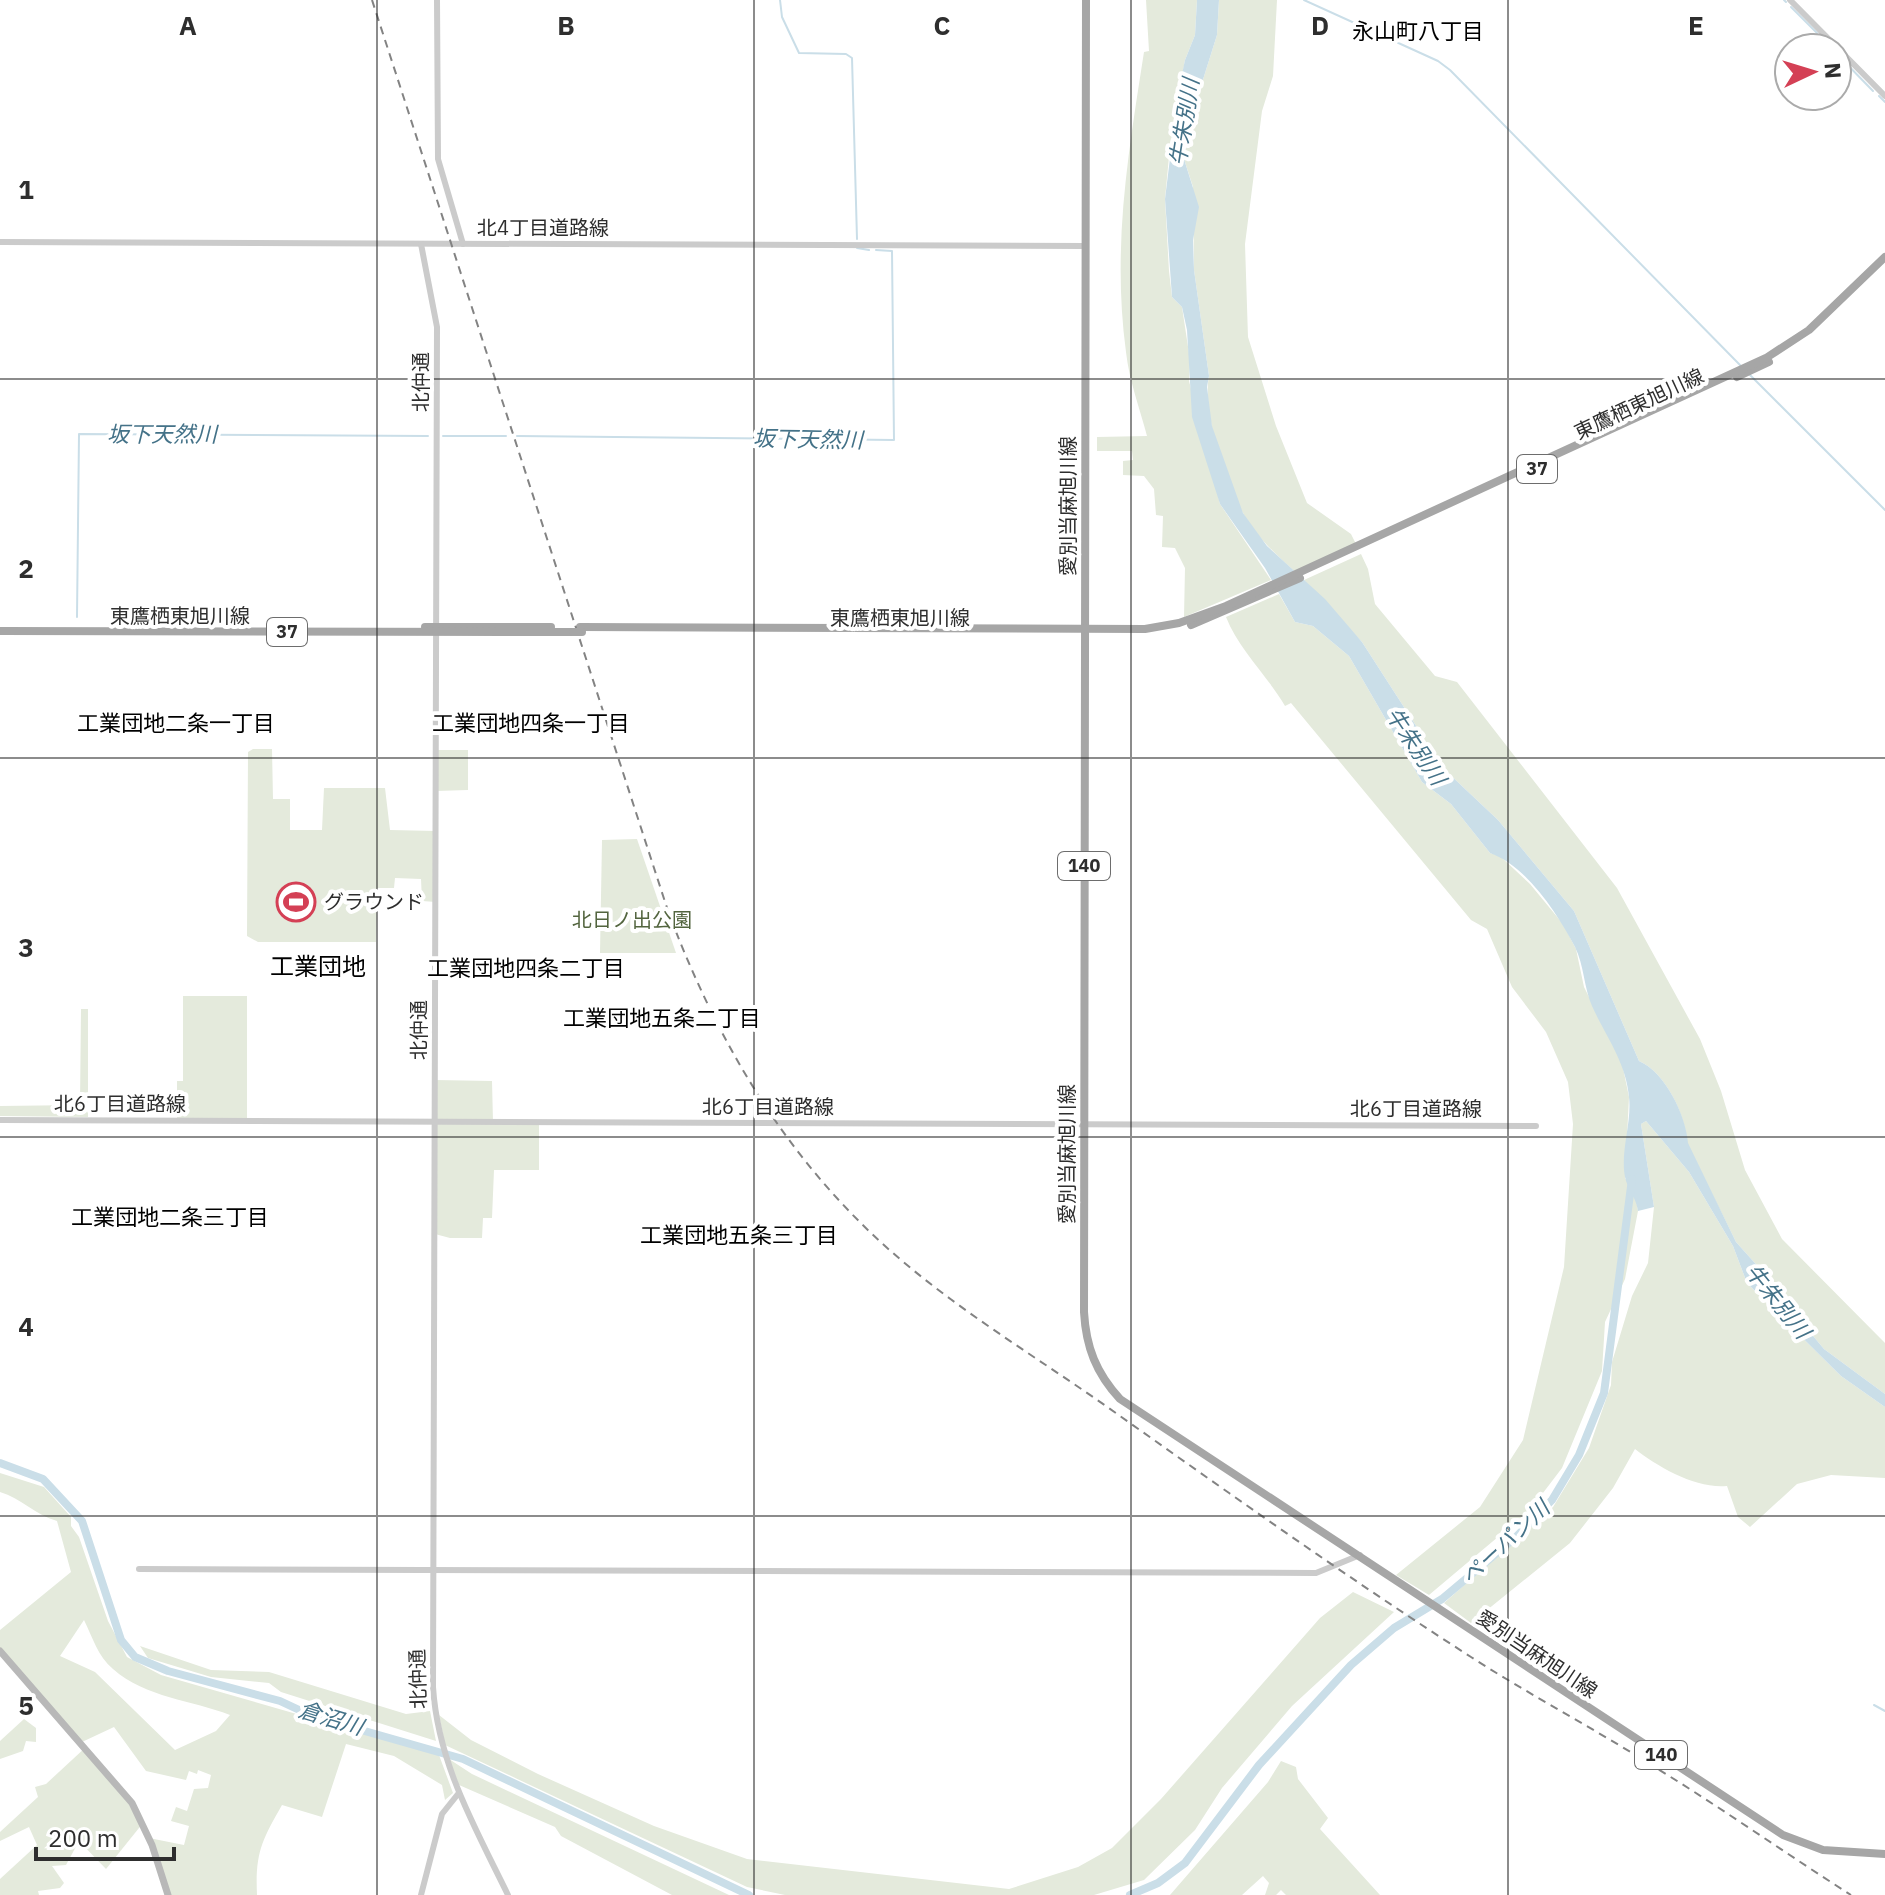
<svg xmlns="http://www.w3.org/2000/svg" width="1885" height="1895" font-family="'IBM Plex Sans','Noto Sans JP',sans-serif">
  <style>
    .green { fill: #e4eadc; fill-rule: evenodd }
    .water { fill: #cadee8 }
    .lines { fill: none; stroke-linecap: round; stroke-linejoin: round }
    .stream { stroke: #cadee8; stroke-width: 2 }
    .river { stroke: #cadee8; stroke-width: 8 }
    .tertiary { stroke: #cbcbcb; stroke-width: 6 }
    .secondary { stroke: #b8b8b8; stroke-width: 7 }
    .primary { stroke: #a6a6a6; stroke-width: 8 }
    .rail { stroke: #838383; stroke-width: 2; stroke-dasharray: 8 6; stroke-linecap: butt }
    .primary-bridge { stroke: #a6a6a6; stroke-width: 8 }
    .grid { fill: none; stroke: #2e2e2e; stroke-width: 2; stroke-opacity: 0.55 }
    .labels { text-anchor: middle; stroke-width: 8; stroke-linejoin: round; paint-order: stroke }
    .shield { fill: #fff; stroke: #6d6d6d; stroke-width: 2 }
    .shield-label { font-size: 18px; font-weight: bold; fill: #2e2e2e }
    .street-label { font-size: 20px; fill: #2e2e2e; stroke: #fff }
    .poi-label { font-size: 20px; fill: #2e2e2e; stroke: #fff; text-anchor: start }
    .park-label { font-size: 20px; fill: #53653f; stroke: #fff }
    .neighbourhood-label { font-size: 22px; fill: #000; stroke: #fff }
    .water-label { font-size: 22px; font-style: italic; fill: #447288; stroke: #fff }
    .quarter-label { font-size: 24px; fill: #000; stroke: #fff }
    .grid-label { font-size: 26px; text-anchor: middle; font-weight: bold; fill: #2e2e2e; stroke: #fff; stroke-width: 8; stroke-linejoin: round; paint-order: stroke }
  </style>
  <rect width="100%" height="100%" fill="#fff"/>
  <!-- green -->
  <g class="green">
    <path d="M1146 0H1197L1195 35 1185 60 1170 146 1165 199 1169 271 1172 297 1182 307 1190 360 1189 381 1220 504 1271 580 1184 617 1185 568 1175 548 1162 547 1163 516 1156 515 1154 489 1144 476 1123 475V461L1133 460 1132 451H1097V437L1147 436C1140 409 1129 380 1126 352 1112 247 1128 155 1144 52L1149 51Z"/>
    <path d="M1219 0H1277L1273 76 1262 111 1245 244 1248 337 1276 426 1307 503 1351 534 1357 546 1296 573C1277 555 1256 537 1243 513 1225 482 1202 411 1209 376L1194 270 1193 187 1184 159 1195 105 1217 35Z"/>
    <path d="M1361 554 1368 569 1375 604 1435 676 1457 682 1617 888 1700 1039 1721 1091 1745 1170 1782 1239 1885 1343V1394L1824 1349 1798 1318 1785 1309 1762 1271 1736 1242 1687 1143C1686 1115 1665 1072 1639 1061L1574 911 1498 820 1428 754 1420 732 1362 642 1304 580Z"/>
    <path d="M1279 594 1295 622 1313 626 1349 656 1422 782 1451 804 1490 853 1500 856 1530 884 1563 924 1576 949 1584 987 1622 1063 1629 1097 1625 1178 1635 1194 1638 1211 1625 1279 1605 1322 1602 1371 1562 1468 1530 1510 1429 1595 1396 1575 1480 1507 1523 1440 1564 1267 1573 1124 1568 1082 1546 1032 1512 987 1487 929 1471 920 1291 703 1285 706C1267 675 1239 650 1226 617Z"/>
    <polygon points="253,749 272,749 273,799 290,799 290,830 322,830 324,788 385,788 390,830 436,831 436,902 422,901 421,879 395,878 394,888 377,888 376,942 258,942 247,936 248,752"/>
    <polygon points="436,750 468,750 468,790 436,791"/>
    <polygon points="637,839 676,953 600,953 602,840"/>
    <polygon points="183,996 247,996 247,1120 177,1120 177,1081 183,1081"/>
    <polygon points="81,1009 88,1009 88,1117 0,1116 0,1106 80,1105"/>
    <polygon points="435,1080 492,1081 493,1122 539,1122 539,1170 494,1170 492,1218 483,1218 482,1238 450,1238 435,1234"/>
    <path d="M1646 1121 1689 1172 1733 1246 1747 1283 1841 1376 1885 1407V1478L1831 1475 1797 1484 1750 1527 1738 1517 1727 1486C1696 1489 1658 1467 1635 1449L1613 1488 1570 1543 1471 1623 1444 1603 1553 1507 1589 1448 1611 1385 1612 1362 1632 1296 1648 1263 1654 1207 1641 1124Z"/>
    <path d="M0 1473 44 1487 71 1517V1526L79 1537 108 1621 127 1657 161 1675 439 1755 453 1793 445 1800 442 1785 394 1756 346 1744 322 1817 282 1805C262 1840 255 1853 257 1895H168L149 1838 184 1845 189 1826 171 1821 176 1807 187 1811 194 1789 208 1788 211 1775 198 1770 197 1774 189 1771 186 1780 146 1771 114 1727 82 1742 0 1651V1630L71 1572 57 1521C35 1515 21 1498 0 1492ZM84 1620C92 1636 98 1657 113 1669 146 1698 192 1700 230 1715L216 1731 175 1750 95 1672 60 1656Z"/>
    <polygon points="1353,1592 1394,1612 1292,1706 1222,1788 1195,1830 1144,1880 1094,1895 785,1895 747,1887 445,1745 439,1715 471,1740 538,1774 654,1826 747,1859 1009,1889 1078,1867 1112,1848 1161,1799 1320,1618"/>
    <polygon points="140,1646 211,1670 269,1672 406,1714 430,1711 436,1741 281,1692 269,1683 211,1677 148,1658"/>
    <polygon points="24,1719 36,1728 36,1742 26,1741 23,1751 0,1759 0,1741"/>
    <polygon points="86,1747 143,1823 106,1869 79,1841 66,1865 52,1866 64,1883 60,1888 38,1891 39,1895 0,1895 0,1879 37,1845 29,1827 0,1841 0,1832 38,1797 35,1787 46,1784"/>
    <polygon points="449,1759 472,1774 729,1895 672,1895 561,1836 555,1827 459,1785"/>
    <polygon points="1281,1761 1296,1767 1298,1779 1328,1818 1320,1829 1380,1895 1286,1895 1281,1890 1276,1895 1265,1895 1269,1883 1263,1876 1242,1895 1170,1895 1268,1782"/>
  </g>
  <!-- water -->
  <path class="water" d="M1197 0H1219L1217 35 1195 105 1184 159 1199 207 1193 240 1194 270 1209 376 1207 387 1212 426 1243 513 1267 546 1325 599 1362 642 1420 732 1428 754 1498 820 1574 911 1639 1061C1665 1072 1686 1115 1688 1143L1736 1242 1762 1271 1785 1309 1798 1318 1824 1349 1885 1394V1407L1841 1376 1747 1283 1733 1246 1689 1172 1646 1121 1641 1124 1654 1207 1638 1211C1636 1197 1627 1188 1625 1177 1620 1152 1632 1122 1629 1097 1626 1062 1606 1037 1592 1006 1584 988 1584 965 1575 947 1558 915 1527 866 1490 853L1451 804 1422 782 1349 656 1313 626 1295 622 1265 568 1220 504 1192 417 1187 330 1182 307 1172 297 1165 199 1178 93 1185 60 1195 35Z"/>
  <g class="lines">
    <!-- stream -->
    <g class="stream">
      <polyline points="780,0 782,17 799,53 846,54 852,58 857,239"/>
      <polyline points="1304,0 1438,61 1450,70 1740,365"/>
      <polyline points="1784,0 1786,2"/>
      <polyline points="1791,7 1817,33"/>
      <polyline points="1822,39 1831,48"/>
      <polyline points="1837,54 1873,91"/>
      <polyline points="1879,96 1885,102"/>
      <polyline points="857,248 869,250"/>
      <polyline points="1750,375 1885,510"/>
      <polyline points="443,436 506,436"/>
      <polyline points="517,436 894,440 892,251 876,250"/>
      <polyline points="77,617 79,434 428,436"/>
      <polyline points="1874,1705 1885,1711"/>
    </g>
    <!-- river -->
    <g class="river">
      <polyline points="0,1463 43,1479 82,1521 121,1640 135,1657 168,1671 280,1701 312,1716 463,1759 749,1895"/>
      <polyline points="1130,1895 1158,1883 1185,1863 1259,1765 1351,1665 1394,1628 1442,1599 1517,1536 1552,1500 1579,1455 1604,1393 1632,1179"/>
    </g>
    <!-- tertiary -->
    <g class="tertiary">
      <polyline points="437,0 438,159 463,244"/>
      <polyline points="1790,0 1885,96"/>
      <polyline points="0,242 1085,246"/>
      <path d="M421 244 437 327 433 1687C438 1764 475 1827 508 1895"/>
      <polyline points="0,1120 1536,1126"/>
      <polyline points="139,1569 1316,1573 1360,1555"/>
      <polyline points="421,1895 442,1814 458,1794"/>
    </g>
    <!-- secondary -->
    <polyline class="secondary" points="0,1651 132,1803 152,1845 168,1895"/>
    <!-- primary -->
    <g class="primary">
      <path d="M1086 0 1084 1312C1086 1347 1096 1373 1120 1399L1783 1835 1823 1850 1885 1854"/>
      <polyline points="1737,377 1769,362"/>
      <polyline points="1191,625 1300,578"/>
      <polyline points="425,627 551,627"/>
      <polyline points="580,627 1145,629 1179,623 1226,606 1766,358 1809,330 1885,257"/>
      <polyline points="0,631 573,632"/>
    </g>
    <!-- rail -->
    <path class="rail" d="M372 0 668 911C710 1023 767 1126 850 1212 929 1295 1028 1350 1120 1416 1236 1498 1351 1580 1471 1657 1530 1695 1593 1728 1653 1766 1720 1807 1785 1853 1851 1895"/>
    <!-- primary-bridge -->
    <polyline class="primary-bridge" points="573,632 582,632"/>
  </g>
  <!-- grid -->
  <path class="grid" d="M377 0V1895M754 0V1895M1131 0V1895M1508 0V1895M0 379H1885M0 758H1885M0 1137H1885M0 1516H1885"/>
  <!-- icons -->
  <defs>
    <symbol id="stadium-ring" viewBox="-11 -11 22 22"><circle r="9.5" fill="#fff" stroke="#d44055" stroke-width="1.5"/><path d="M0-5a6.5 5 0 1 0 0 10a6.5 5 0 1 0 0-10ZM-3.5-1.8h7v3.6h-7Z" fill="#d44055"/></symbol>
  </defs>
  <g fill-rule="evenodd">
    <use href="#stadium-ring" x="274" y="880" width="44" height="44"/>
  </g>
  <g class="labels">
    <!-- shield labels -->
    <g class="shield">
      <rect x="1517" y="455" width="40" height="28" rx="6"/>
      <rect x="267" y="618" width="40" height="28" rx="6"/>
      <rect x="1058" y="852" width="52" height="28" rx="6"/>
      <rect x="1635" y="1741" width="52" height="28" rx="6"/>
    </g>
    <g class="shield-label">
      <text x="1537" y="475">37</text>
      <text x="287" y="638">37</text>
      <text x="1084" y="872">140</text>
      <text x="1661" y="1761">140</text>
    </g>
    <!-- street labels -->
    <g class="street-label">
      <text x="543" y="235">北4丁目道路線</text>
      <text transform="translate(421 382) rotate(-90)" y="7">北仲通</text>
      <text transform="translate(1639 404) rotate(-25)" y="7">東鷹栖東旭川線</text>
      <text transform="translate(1068 506) rotate(-90)" y="7">愛別当麻旭川線</text>
      <text x="180" y="623">東鷹栖東旭川線</text>
      <text x="900" y="625">東鷹栖東旭川線</text>
      <text transform="translate(419 1030) rotate(-90)" y="7">北仲通</text>
      <text x="120" y="1111">北6丁目道路線</text>
      <text x="768" y="1114">北6丁目道路線</text>
      <text x="1416" y="1116">北6丁目道路線</text>
      <text transform="translate(1067 1154) rotate(-90)" y="7">愛別当麻旭川線</text>
      <text transform="translate(1537 1654) rotate(34)" y="7">愛別当麻旭川線</text>
      <text transform="translate(418 1679) rotate(-92)" y="7">北仲通</text>
    </g>
    <!-- poi labels -->
    <g class="poi-label">
      <text x="324" y="909">グラウンド</text>
    </g>
    <!-- park labels -->
    <g class="park-label">
      <text x="632" y="927">北日ノ出公園</text>
    </g>
    <!-- neighbourhood labels -->
    <g class="neighbourhood-label">
      <text x="1418" y="39">永山町八丁目</text>
      <text x="176" y="731">工業団地二条一丁目</text>
      <text x="531" y="731">工業団地四条一丁目</text>
      <text x="526" y="976">工業団地四条二丁目</text>
      <text x="662" y="1026">工業団地五条二丁目</text>
      <text x="170" y="1225">工業団地二条三丁目</text>
      <text x="739" y="1243">工業団地五条三丁目</text>
    </g>
    <!-- water labels -->
    <g class="water-label">
      <text transform="translate(1184 122) rotate(-81)" y="8">牛朱別川</text>
      <text x="162" y="442">坂下天然川</text>
      <text transform="translate(808 439) rotate(1)" y="8">坂下天然川</text>
      <text transform="translate(1416 746) rotate(56)" y="8">牛朱別川</text>
      <text transform="translate(1778 1301) rotate(51)" y="8">牛朱別川</text>
      <text transform="translate(1505 1542) rotate(-43)" y="8">ペーパン川</text>
      <text transform="translate(331 1718) rotate(17)" y="8">倉沼川</text>
    </g>
    <!-- quarter labels -->
    <g class="quarter-label">
      <text x="318" y="975">工業団地</text>
    </g>
  </g>
  <g class="grid-label">
    <text x="188" y="35">A</text>
    <text x="566" y="35">B</text>
    <text x="942" y="35">C</text>
    <text x="1320" y="35">D</text>
    <text x="1696" y="35">E</text>
    <text x="26" y="199">1</text>
    <text x="26" y="578">2</text>
    <text x="26" y="957">3</text>
    <text x="26" y="1336">4</text>
    <text x="26" y="1715">5</text>
  </g>
  <!-- north arrow -->
  <g transform="translate(1813 72) rotate(86)"><circle r="38" fill="#ffffff" stroke="#ababab" stroke-width="2"/>
  <path d="M0-6L14 30L0 20L-14 30Z" fill="#d44055"/>
  <text y="-12" font-size="22" font-weight="bold" text-anchor="middle" fill="#2e2e2e">N</text>
  </g>
  <!-- scale -->
  <path d="M36 1847v12h138v-12" fill="none" stroke="#2e2e2e" stroke-width="4"/>
  <text x="48" y="1847" font-size="24" fill="#2e2e2e" stroke="#ffffff" stroke-width="6" paint-order="stroke">200 m</text>
</svg>
